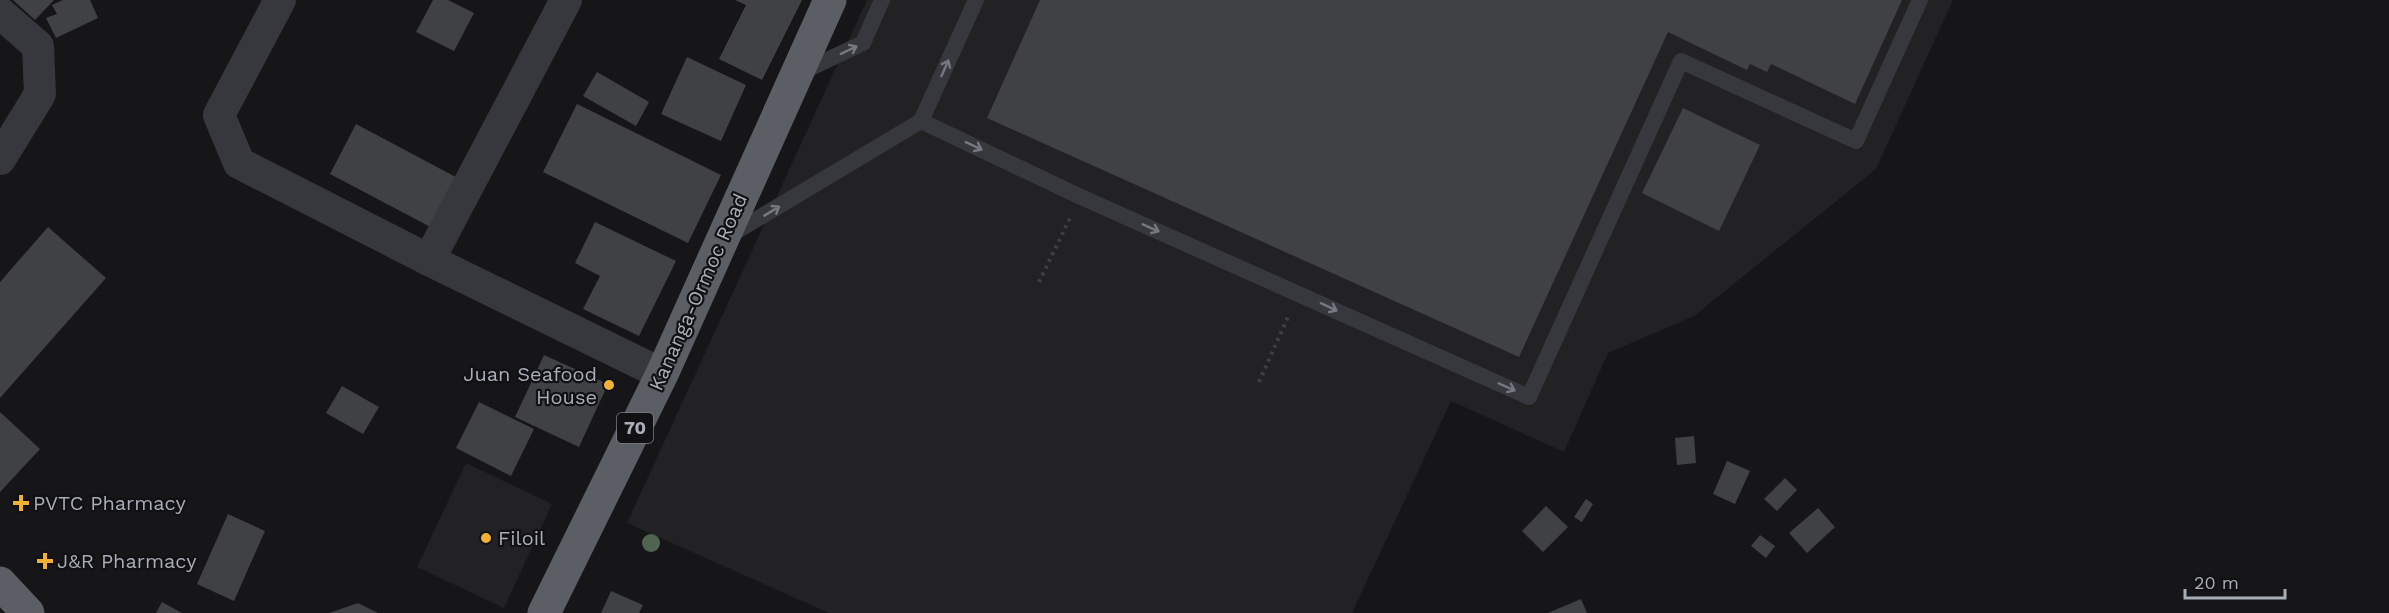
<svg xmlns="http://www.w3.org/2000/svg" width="2389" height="613" font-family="'Work Sans',sans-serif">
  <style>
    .built { fill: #222225 }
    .building { fill: #404145 }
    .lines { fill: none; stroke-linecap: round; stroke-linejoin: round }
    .path { stroke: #3d3f44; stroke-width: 4; stroke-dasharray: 3 4.5; stroke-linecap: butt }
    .service { stroke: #37383d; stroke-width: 16 }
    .minor { stroke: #37383d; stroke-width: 32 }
    .trunk { stroke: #5b5e65; stroke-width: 33 }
    .tree { fill: #506452 }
    .oneway { stroke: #757881 }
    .poi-dot { fill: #f2b134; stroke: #111113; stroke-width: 2 }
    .labels { text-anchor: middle; stroke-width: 4.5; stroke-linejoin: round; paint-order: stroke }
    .shield { fill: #111113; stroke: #7b7e86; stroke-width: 1.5 }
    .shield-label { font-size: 18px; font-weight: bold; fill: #a8adb8 }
    .street-label { font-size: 20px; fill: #a8adb8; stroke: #111113 }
    .poi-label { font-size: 20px; fill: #a8adb8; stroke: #111113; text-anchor: start }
  </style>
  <rect width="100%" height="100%" fill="#161618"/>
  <!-- built -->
  <g class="built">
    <polygon points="867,0 1953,0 1876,169 1694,316 1608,353 1564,452 1451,401 1352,613 829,613 627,523"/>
    <polygon points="466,463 552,504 504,608 417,567"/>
  </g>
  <!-- building -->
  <g class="building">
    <polygon points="13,0 54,0 35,20"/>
    <polygon points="63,0 90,0 98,18 56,38 46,18 57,14 52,5"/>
    <polygon points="433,0 448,0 474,13 454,51 416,32"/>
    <polygon points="735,0 802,0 762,80 719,59 746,5"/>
    <polygon points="1040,0 1902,0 1855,104 1771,64 1767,72 1750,64 1747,70 1668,32 1519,357 987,118"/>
    <polygon points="687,57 746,85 721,141 661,114"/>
    <polygon points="597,72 649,102 636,126 583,96"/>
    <polygon points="577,104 721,175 688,243 543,172"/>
    <polygon points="1683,108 1760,145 1719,231 1642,193"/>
    <polygon points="356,124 467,183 440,232 330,174"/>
    <polygon points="595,222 676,261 639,336 583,309 600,276 575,263"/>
    <polygon points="48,227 106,278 0,398 0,282"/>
    <polygon points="544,355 608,384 579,447 515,417"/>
    <polygon points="342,386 379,407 363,434 326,413"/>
    <polygon points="479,402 534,429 511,476 456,448"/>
    <polygon points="0,412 40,449 0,492"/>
    <polygon points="1694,436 1696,463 1677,465 1675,438"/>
    <polygon points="1727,461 1750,471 1735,504 1713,494"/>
    <polygon points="1785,478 1797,490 1777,511 1764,499"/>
    <polygon points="1586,499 1593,504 1582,522 1574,517"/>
    <polygon points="1546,506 1568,527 1543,552 1522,531"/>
    <polygon points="1818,508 1835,527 1807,553 1789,533"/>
    <polygon points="228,514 265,531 234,601 197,584"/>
    <polygon points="1760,535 1775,546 1766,558 1751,546"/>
    <polygon points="611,591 643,605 639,613 601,613"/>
    <polygon points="1581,599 1587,613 1548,613"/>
    <polygon points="162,602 182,613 156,613"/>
    <polygon points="358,603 378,613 329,613"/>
  </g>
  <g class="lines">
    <!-- path -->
    <g class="path">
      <polyline points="1039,282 1070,218"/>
      <polyline points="1259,382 1288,317"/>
    </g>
    <!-- service -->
    <g class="service">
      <polyline points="800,73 863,43 882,0"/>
      <polyline points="921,121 1081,197 1529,397 1681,61 1856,141 1920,0"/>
      <polyline points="727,237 921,121 976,0"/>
    </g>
    <!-- minor -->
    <g class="minor">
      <polyline points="280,0 219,115 239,163 429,260 662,374"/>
      <polyline points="0,13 38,46 40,94 0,159"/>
      <polyline points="429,260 566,0"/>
    </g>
    <!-- trunk -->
    <g class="trunk">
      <polyline points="0,583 28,613"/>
      <polyline points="544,613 662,374 830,0"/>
    </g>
  </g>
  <!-- trees -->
  <circle class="tree" cx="651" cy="543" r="9"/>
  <!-- one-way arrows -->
  <defs><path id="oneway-shaft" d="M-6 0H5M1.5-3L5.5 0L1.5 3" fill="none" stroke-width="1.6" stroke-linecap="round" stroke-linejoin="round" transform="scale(1.5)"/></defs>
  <g class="oneway">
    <use href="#oneway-shaft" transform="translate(849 50) rotate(-26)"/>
    <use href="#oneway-shaft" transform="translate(945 68) rotate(-66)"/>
    <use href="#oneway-shaft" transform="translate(974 146) rotate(25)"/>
    <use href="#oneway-shaft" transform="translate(772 211) rotate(-31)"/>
    <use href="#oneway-shaft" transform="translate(1151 228) rotate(24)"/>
    <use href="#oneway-shaft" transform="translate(1329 307) rotate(25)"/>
    <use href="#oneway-shaft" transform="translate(1507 387) rotate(24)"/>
  </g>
  <!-- markers -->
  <g class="poi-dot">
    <circle cx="609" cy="385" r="6"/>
    <path d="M18 494h6v6h6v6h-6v6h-6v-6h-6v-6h6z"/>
    <circle cx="486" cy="538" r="6"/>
    <path d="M42 552h6v6h6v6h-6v6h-6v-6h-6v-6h6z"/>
  </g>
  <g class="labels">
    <!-- shield labels -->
    <rect class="shield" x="617" y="413" width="36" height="30" rx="4.5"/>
    <g class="shield-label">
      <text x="635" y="434">70</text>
    </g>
    <!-- street labels -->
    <g class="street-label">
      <text transform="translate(698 292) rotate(-66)" y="7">Kananga-Ormoc Road</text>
    </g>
    <!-- poi labels -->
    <g class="poi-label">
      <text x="597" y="381" text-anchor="end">Juan Seafood<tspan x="597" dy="23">House</tspan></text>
      <text x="33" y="510">PVTC Pharmacy</text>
      <text x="498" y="545">Filoil</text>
      <text x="57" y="568">J&amp;R Pharmacy</text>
    </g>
  </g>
  <!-- scale -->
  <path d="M2185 589v9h100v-9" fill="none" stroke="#a8adb8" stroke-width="3"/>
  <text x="2194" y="589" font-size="18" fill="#a8adb8" stroke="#111113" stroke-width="4.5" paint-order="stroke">20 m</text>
</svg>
